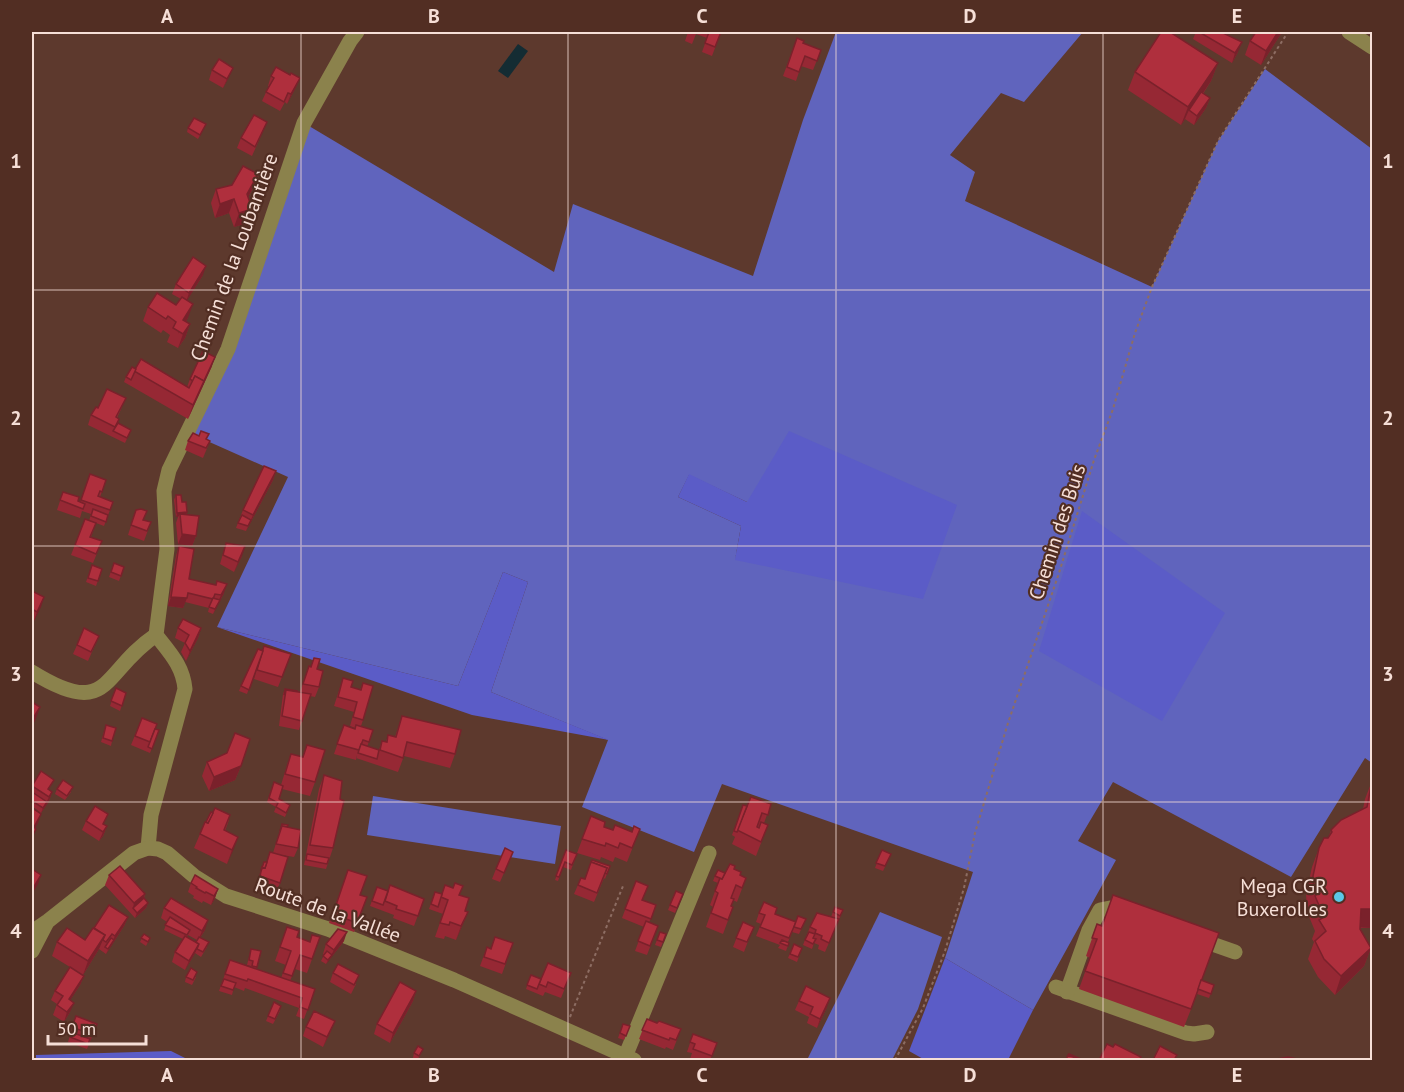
<svg xmlns="http://www.w3.org/2000/svg" width="1404" height="1092" font-family="'PT Sans',sans-serif">
  <style>
    .green { fill: #6064bd; fill-rule: evenodd }
    .forest { fill: #5b5cc7 }
    .water { fill: #142c33 }
    .lines { fill: none; stroke-linecap: round; stroke-linejoin: round }
    .path { stroke: #8d6d63; stroke-width: 2; stroke-dasharray: 3 3; stroke-linecap: butt }
    .minor { stroke: #8b824c; stroke-width: 15 }
    .wall { fill: #962834; fill-rule: evenodd }
    .shaded-wall { fill: #7a212b }
    .building { fill: #af2f3d; stroke: #7a212b; stroke-width: 1.5 }
    .grid { fill: none; stroke: #f6dfd7; stroke-width: 1.5; stroke-opacity: 0.55 }
    .poi-dot { fill: #5bc8e6; stroke: #522e23; stroke-width: 2 }
    .labels { text-anchor: middle; stroke-width: 4.5; stroke-linejoin: round; paint-order: stroke }
    .street-label { font-size: 20px; fill: #f6dfd7; stroke: #522e23 }
    .poi-label { font-size: 20px; fill: #f6dfd7; stroke: #522e23; text-anchor: end }
    .neatline { fill: none; stroke: #f6dfd7; stroke-width: 2 }
    .grid-label { font-size: 20px; text-anchor: middle; font-weight: bold; fill: #f6dfd7 }
  </style>
  <rect width="100%" height="100%" fill="#5d392d"/>
  <!-- green -->
  <g class="green">
    <path d="M836 32H1083L1024 102 1001 93 950 155 975 172 965 201 1152 287 1218 141 1265 69 1372 149V763L1365 758 1291 877 1113 782 1078 841 1116 860 1033 1010 945 958 973 872 722 784 694 852 582 807 608 740 491 692 528 582 503 572 458 686 217 627 288 477 187 432 228 349 304 123 554 272 573 204 753 276 803 120ZM689 475 747 502 735 560 741 526 678 497Z"/>
    <polygon points="373,796 561,826 555,864 367,835"/>
    <polygon points="880,912 942,937 918,1009 892,1060 807,1060"/>
  </g>
  <!-- forest -->
  <g class="forest">
    <polygon points="789,431 957,505 923,599 735,560 741,526 678,497 689,474 747,502"/>
    <polygon points="1082,511 1225,613 1162,721 1039,651"/>
    <polygon points="503,572 528,582 491,692 609,740 472,715 217,627 458,686"/>
    <polygon points="945,958 1033,1010 1008,1060 925,1060 909,1051"/>
    <polygon points="171,1051 189,1060 36,1060 36,1055"/>
  </g>
  <!-- water -->
  <polygon class="water" points="518,44 528,51 508,78 498,71"/>
  <g class="lines">
    <!-- path -->
    <g class="path">
      <polyline points="570,1017 623,886"/>
      <polyline points="895,1060 923,1008 945,951 964,888 975,833 1008,723 1058,576 1094,460 1113,409 1135,333 1152,287 1218,141 1288,32"/>
    </g>
    <!-- minor -->
    <g class="minor">
      <polyline points="1349,32 1372,47"/>
      <path d="M32 672C111 721 101 672 156 635"/>
      <path d="M148 848 151 815 185 689C183 666 170 653 156 635L167 549 164 491 169 470 228 349 304 123 350 41 357 32"/>
      <polyline points="32,932 48,921 134,853 148,848 158,849 167,853 194,876 226,896 328,929 454,980 634,1060"/>
      <polyline points="1195,938 1235,952"/>
      <polyline points="32,951 46,924"/>
      <polyline points="1056,987 1186,1033 1194,1034 1207,1032"/>
      <polyline points="1067,992 1089,930 1100,910 1110,908 1127,914"/>
      <polyline points="625,1057 709,853"/>
    </g>
  </g>
  <!-- wall -->
  <g class="wall">
    <polygon points="688,32 721,32 712,56 702,52 707,38 696,34 692,44 685,41"/>
    <polygon points="1196,32 1221,32 1238,52 1232,63 1193,39"/>
    <polygon points="1282,32 1261,65 1245,55 1250,41"/>
    <polygon points="797,38 803,43 821,50 813,70 801,66 796,81 783,76"/>
    <polygon points="1218,63 1211,81 1203,94 1210,98 1206,108 1194,125 1185,119 1181,125 1128,90 1135,72"/>
    <polygon points="212,70 229,77 223,88 209,80"/>
    <polygon points="290,75 300,78 296,87 287,104 285,102 280,111 262,101 269,86 268,86 271,76"/>
    <polygon points="206,124 198,139 187,132 188,128"/>
    <polygon points="263,131 252,156 237,148 241,138"/>
    <polygon points="253,188 248,197 252,209 247,223 234,227 229,213 215,218 211,203 216,189"/>
    <polygon points="203,275 187,300 188,318 186,321 190,324 185,338 178,348 167,342 170,335 163,330 161,333 143,321 148,307 176,305 181,299 172,294 176,284"/>
    <polygon points="212,366 188,419 124,382 126,377 136,369 187,387 190,379"/>
    <polygon points="122,407 117,418 119,419 118,423 131,430 125,443 88,425 91,415 98,408"/>
    <polygon points="199,436 210,441 203,458 185,450 188,441"/>
    <polygon points="276,471 273,480 246,531 236,528 243,510"/>
    <polygon points="90,474 106,480 100,497 110,510 104,526 96,523 91,537 102,541 93,563 71,555 85,519 89,521 91,514 82,511 80,518 57,510 63,492 80,502"/>
    <polygon points="176,495 182,502 187,512 186,515 196,536 192,546 178,544 176,523 178,517 176,517 174,500"/>
    <polygon points="136,510 143,520 151,522 144,541 128,535"/>
    <polygon points="226,543 242,556 234,572 220,564"/>
    <polygon points="179,546 189,579 224,593 213,614 208,612 209,608 185,602 183,608 168,606 176,556"/>
    <polygon points="114,563 124,567 119,581 109,577"/>
    <polygon points="92,565 102,569 96,586 86,582"/>
    <polygon points="32,591 44,597 34,621 32,620"/>
    <polygon points="195,625 201,628 198,638 186,661 181,652 185,643 175,638 178,628"/>
    <polygon points="99,636 88,661 73,654 77,645"/>
    <polygon points="263,651 291,654 278,687 254,679 260,657 247,694 239,691 241,686"/>
    <polygon points="314,658 317,669 319,687 315,697 310,696 299,730 279,726 283,694 285,689 300,692 309,666 311,667"/>
    <polygon points="343,678 351,687 360,690 363,683 363,720 361,726 373,730 367,747 379,750 382,741 386,742 388,735 395,737 402,716 455,754 450,768 404,756 398,772 356,758 357,755 356,760 334,754 344,725 355,729 355,728 350,726 354,712 334,706"/>
    <polygon points="116,688 126,693 120,711 110,706"/>
    <polygon points="142,718 155,729 159,730 150,753 131,745"/>
    <polygon points="106,725 112,741 111,746 101,742"/>
    <polygon points="227,753 241,766 235,780 209,791 202,776 207,762"/>
    <polygon points="288,762 315,782 310,796 282,789 279,799 290,805 285,817 274,812 276,807 267,802 274,782 281,785"/>
    <polygon points="324,775 333,848 326,869 304,865 319,789"/>
    <polygon points="1372,781 1372,928 1360,928 1360,929 1371,948 1364,966 1335,995 1318,977 1308,959 1314,942 1312,939 1315,931 1308,914 1310,910 1307,909 1306,894 1312,867 1319,848 1329,836 1331,830 1363,809 1365,799"/>
    <polygon points="32,786 52,792 49,801 41,813 32,806"/>
    <polygon points="57,789 71,792 65,800 55,794"/>
    <polygon points="771,804 764,823 768,825 756,856 732,844 735,837 732,835 743,805 747,806"/>
    <polygon points="591,816 604,827 613,830 632,832 640,829 627,862 615,857 613,862 601,857 600,860 577,853"/>
    <polygon points="229,820 225,831 238,837 227,864 194,848 200,834 206,822"/>
    <polygon points="86,821 107,826 103,836 99,841 82,830"/>
    <polygon points="282,824 287,827 298,848 294,857 282,855 280,883 276,892 256,886 264,862 267,862 270,852 273,853"/>
    <polygon points="566,850 577,854 571,870 563,867 558,881 555,880"/>
    <polygon points="882,850 891,854 883,871 875,868"/>
    <polygon points="513,852 500,882 492,879 496,869"/>
    <polygon points="610,866 605,879 604,878 594,902 574,894 581,878 585,879"/>
    <polygon points="734,869 740,875 746,878 737,902 733,900 731,906 733,907 723,934 706,927 713,907 710,905 718,883 713,881 715,876"/>
    <polygon points="348,870 360,895 367,897 354,932 329,923"/>
    <polygon points="109,875 145,894 144,898 148,903 146,908 135,918 105,885"/>
    <polygon points="636,881 642,900 656,905 649,923 658,926 647,955 635,951 644,927 622,918"/>
    <polygon points="191,883 218,889 215,898 211,905 203,901 202,903 193,898 194,896 188,892"/>
    <polygon points="377,887 388,891 424,899 414,926 393,918 394,915 370,906"/>
    <polygon points="676,891 683,894 675,913 668,910"/>
    <polygon points="435,892 442,894 459,895 465,911 468,912 456,940 445,936 444,939 435,937 443,914 429,909"/>
    <polygon points="835,907 843,910 825,952 818,949 819,945 814,943 812,949 803,945 810,927 831,917"/>
    <path d="M164 908 205 930 200 938 207 947 201 957 195 953 185 970 172 962 175 952 183 939 164 930 167 922 161 918ZM188 935 197 940 196 942 187 937Z"/>
    <polygon points="759,913 775,914 795,922 806,919 799,934 792,932 788,942 789,943 786,951 778,948 780,945 756,936 761,924 756,922"/>
    <polygon points="128,917 124,926 106,954 99,949 83,975 84,976 80,985 70,1000 70,1012 64,1022 53,1015 57,1004 51,1000 55,991 70,967 52,956 57,942 85,940 94,928"/>
    <polygon points="743,922 750,936 744,952 733,947"/>
    <polygon points="1097,924 1202,980 1214,985 1209,998 1197,994 1184,1027 1079,989 1090,958 1086,956"/>
    <polygon points="287,927 297,937 310,942 320,937 307,973 295,969 290,981 315,989 304,1019 296,1016 299,1008 245,988 244,991 234,987 232,995 219,991 230,960 251,967 251,966 247,965 251,949 261,951 256,969 281,978 286,965 275,961"/>
    <polygon points="660,932 666,934 661,947 655,945"/>
    <polygon points="144,934 148,942 146,946 140,942"/>
    <polygon points="344,941 326,964 321,961 324,955 323,954 326,944"/>
    <polygon points="513,943 502,974 480,966 487,947 491,949"/>
    <polygon points="794,944 802,948 797,962 788,958"/>
    <polygon points="333,973 356,984 351,994 330,982"/>
    <polygon points="571,973 561,998 545,992 543,996 526,989 531,975 541,979"/>
    <polygon points="186,977 196,977 192,985 185,982"/>
    <polygon points="416,991 413,1001 390,1043 374,1034 377,1024"/>
    <polygon points="799,1001 827,1007 817,1028 807,1023 809,1017 795,1010"/>
    <polygon points="274,1002 280,1011 273,1024 266,1021"/>
    <polygon points="76,1016 97,1024 87,1049 68,1042"/>
    <polygon points="647,1019 657,1023 681,1029 673,1050 666,1047 665,1049 639,1039"/>
    <polygon points="623,1024 630,1026 624,1040 618,1038"/>
    <polygon points="306,1027 331,1031 323,1047 303,1036"/>
    <polygon points="693,1034 717,1043 710,1060 695,1060 690,1059 692,1053 687,1052"/>
    <polygon points="423,1049 418,1059 416,1059 413,1058 414,1053"/>
  </g>
  <!-- shaded-wall -->
  <g class="shaded-wall">
    <polygon points="1278,32 1282,32 1261,65 1266,51"/>
    <polygon points="1242,42 1238,52 1232,63 1235,53"/>
    <polygon points="1218,63 1211,81 1191,111 1189,110 1185,119 1181,125 1188,107"/>
    <polygon points="233,68 229,77 223,88 227,79"/>
    <polygon points="300,78 296,87 287,104 291,94"/>
    <polygon points="1210,98 1206,108 1194,125 1197,116"/>
    <polygon points="258,174 253,188 242,208 247,194"/>
    <polygon points="234,199 229,213 215,218 220,204"/>
    <polygon points="252,209 247,223 234,227 239,213"/>
    <polygon points="206,266 203,275 186,302 189,293"/>
    <polygon points="193,304 188,318 178,334 183,320"/>
    <polygon points="190,324 185,338 178,348 183,334"/>
    <polygon points="215,357 212,366 188,419 193,405"/>
    <polygon points="276,471 273,480 246,531 253,515"/>
    <polygon points="187,512 186,517 180,514 178,517 176,517 177,513"/>
    <polygon points="182,534 196,536 192,546 178,544"/>
    <polygon points="245,546 242,556 234,572 238,562"/>
    <polygon points="227,584 224,593 213,614 221,595"/>
    <polygon points="44,597 41,607 34,621 37,612"/>
    <polygon points="171,597 187,598 183,608 168,606"/>
    <polygon points="201,628 198,638 186,661 190,651"/>
    <polygon points="40,707 35,721 32,726 32,720"/>
    <polygon points="241,766 235,780 209,791 214,777"/>
    <polygon points="52,792 49,801 41,813 43,808"/>
    <polygon points="41,814 38,823 32,834 34,827"/>
    <polygon points="107,826 103,836 99,841 103,832"/>
    <polygon points="238,837 233,851 227,864 232,850"/>
    <polygon points="41,875 38,884 32,894 32,890"/>
    <polygon points="218,889 215,898 211,905 214,896"/>
    <polygon points="145,894 142,903 133,908 134,903"/>
    <polygon points="148,903 146,908 135,918 137,913"/>
    <polygon points="1361,909 1372,909 1372,928 1354,927"/>
    <polygon points="468,912 456,940 461,926"/>
    <polygon points="128,917 124,926 106,954 115,936"/>
    <polygon points="208,920 205,930 198,941 202,931"/>
    <polygon points="347,932 344,941 326,964 334,950"/>
    <polygon points="105,935 99,949 83,975 88,961"/>
    <polygon points="199,944 195,953 185,970 189,961"/>
    <polygon points="1371,948 1364,966 1335,995 1341,976"/>
    <polygon points="84,976 80,985 65,1008 69,999"/>
    <polygon points="416,991 413,1001 390,1043 393,1033"/>
    <polygon points="830,998 827,1007 817,1028 820,1019"/>
    <polygon points="74,1003 70,1012 64,1022 67,1012"/>
    <polygon points="335,1021 331,1031 323,1047 327,1037"/>
  </g>
  <!-- building -->
  <g class="building">
    <polygon points="709,32 721,32 715,47 705,43"/>
    <polygon points="1161,32 1170,32 1218,63 1188,107 1135,72"/>
    <polygon points="1199,32 1212,32 1215,33 1215,32 1221,32 1242,42 1235,53"/>
    <polygon points="1256,32 1278,32 1266,51 1250,41"/>
    <polygon points="797,38 804,41 803,43 821,50 817,61 805,56 799,72 787,67"/>
    <polygon points="219,59 233,68 227,79 212,70"/>
    <polygon points="276,67 290,75 291,73 300,78 291,94 288,93 284,102 266,92 274,78 271,76"/>
    <polygon points="1201,92 1210,98 1197,116 1189,110"/>
    <polygon points="254,115 267,122 255,147 241,138"/>
    <polygon points="194,118 206,124 200,135 188,128"/>
    <polygon points="243,166 258,174 247,194 252,209 239,213 234,199 220,204 216,189 232,185"/>
    <polygon points="193,257 206,266 189,293 176,284"/>
    <polygon points="157,293 176,305 182,297 193,304 183,320 190,324 183,334 173,328 176,322 168,316 166,319 148,307"/>
    <polygon points="203,351 215,357 202,385 204,381 195,376 193,381 190,379"/>
    <polygon points="141,359 189,388 195,376 204,381 193,405 134,371"/>
    <polygon points="132,367 136,369 131,380 126,377"/>
    <polygon points="107,389 126,398 116,417 119,419 115,427 91,415 96,407 98,408"/>
    <polygon points="118,423 131,430 127,438 113,431"/>
    <polygon points="201,431 209,434 206,439 210,441 206,448 188,441 193,433 199,436"/>
    <polygon points="264,466 276,471 253,515 243,510"/>
    <polygon points="90,474 106,480 102,492 100,491 98,496 113,502 110,510 81,500"/>
    <polygon points="63,492 79,497 78,501 85,504 83,509 60,500"/>
    <polygon points="176,495 181,495 182,502 186,502 187,512 177,513"/>
    <polygon points="93,509 108,515 106,522 91,516"/>
    <polygon points="141,509 147,511 143,520 151,522 147,531 131,525 136,510"/>
    <polygon points="180,514 199,516 196,536 182,534"/>
    <polygon points="242,515 251,520 248,526 238,523"/>
    <polygon points="85,519 96,523 90,537 102,541 96,554 75,545"/>
    <polygon points="226,543 245,546 238,562 223,555"/>
    <polygon points="179,546 194,549 189,579 216,585 217,581 227,584 221,595 215,594 213,599 188,593 187,598 171,597"/>
    <polygon points="114,563 124,567 121,576 111,572"/>
    <polygon points="92,565 102,569 98,581 88,578"/>
    <polygon points="32,591 44,597 37,612 32,609"/>
    <polygon points="213,598 220,600 215,609 209,607"/>
    <polygon points="183,619 201,628 190,651 185,643 189,635 178,628"/>
    <polygon points="84,628 99,636 91,652 77,645"/>
    <polygon points="264,646 291,654 282,677 257,670"/>
    <polygon points="258,649 263,651 249,690 241,686"/>
    <polygon points="314,658 320,659 317,669 323,671 319,687 303,684 309,666 311,667"/>
    <polygon points="343,678 353,681 351,687 361,690 363,683 373,686 363,720 353,717 357,702 338,697"/>
    <polygon points="116,688 126,693 122,706 111,701"/>
    <polygon points="285,689 297,691 297,692 286,690 284,695"/>
    <polygon points="286,690 311,694 302,721 282,716"/>
    <polygon points="32,702 40,707 32,720"/>
    <polygon points="402,716 461,730 455,754 407,742 403,758 380,750 382,741 387,742 388,735 396,737"/>
    <polygon points="142,718 157,724 150,742 135,736"/>
    <polygon points="106,725 116,728 112,741 103,738"/>
    <polygon points="344,725 355,729 356,725 373,730 369,742 363,740 359,750 337,744"/>
    <polygon points="155,729 159,730 152,749 148,747"/>
    <polygon points="235,733 250,739 241,766 214,777 207,762 227,753"/>
    <polygon points="361,744 379,750 377,759 358,753"/>
    <polygon points="307,745 325,750 315,782 285,774 291,754 303,757"/>
    <polygon points="41,771 54,780 48,789 52,792 49,797 32,786"/>
    <polygon points="324,775 342,781 340,799 344,801 333,848 310,845"/>
    <polygon points="63,780 73,787 67,796 57,789"/>
    <polygon points="1372,781 1372,909 1361,909 1360,929 1371,948 1341,976 1324,959 1315,941 1326,931 1319,920 1324,917 1315,896 1317,894 1316,891 1314,890 1313,876 1319,848 1324,838 1328,838 1332,832 1331,830 1341,820 1367,807"/>
    <polygon points="274,782 283,786 279,799 290,805 286,813 276,807 278,803 269,798"/>
    <polygon points="32,792 47,802 43,808 32,801"/>
    <polygon points="751,797 771,804 768,815 762,813 757,827 759,828 761,822 768,825 761,842 737,830"/>
    <polygon points="743,805 747,806 737,832 734,831"/>
    <polygon points="95,806 108,814 103,824 107,826 103,832 86,821"/>
    <polygon points="32,808 41,814 34,827 36,829 32,837"/>
    <polygon points="215,808 230,815 224,830 238,837 232,850 200,834 205,822 208,823"/>
    <polygon points="211,812 213,813 208,823 206,822"/>
    <polygon points="591,816 605,822 604,827 613,830 615,825 632,832 634,826 640,829 632,848 620,843 618,848 606,843 605,846 582,839"/>
    <polygon points="282,824 288,825 287,827 282,826 280,831"/>
    <polygon points="282,826 301,830 298,848 276,844"/>
    <polygon points="505,848 513,852 504,873 496,869"/>
    <polygon points="566,850 577,854 572,865 565,862 559,877 556,876"/>
    <polygon points="882,850 891,854 885,866 876,863"/>
    <polygon points="270,852 288,857 280,883 260,876 262,867 265,868"/>
    <polygon points="307,854 329,858 327,864 306,860"/>
    <polygon points="592,860 610,866 607,874 605,873 607,868 591,862"/>
    <polygon points="264,862 267,862 265,868 262,867 261,871"/>
    <polygon points="591,862 607,868 597,893 578,885 581,878 585,879"/>
    <polygon points="730,864 735,866 734,869 741,872 740,875 746,878 742,888 736,885 731,898 734,899 731,906 733,907 728,920 711,913 718,893 715,891 720,878 722,879"/>
    <polygon points="120,866 145,894 134,903 109,875"/>
    <polygon points="32,869 41,875 32,890"/>
    <polygon points="348,870 367,876 360,895 367,897 357,923 333,914"/>
    <polygon points="718,870 725,873 722,879 715,876"/>
    <polygon points="195,875 218,889 214,896 206,892 205,893 196,888 197,887 191,883"/>
    <polygon points="636,881 648,886 642,900 656,905 651,919 625,909"/>
    <polygon points="455,883 463,886 459,895 469,898 465,911 468,912 461,926 450,922 449,925 440,923 448,900 441,897 445,885 453,888"/>
    <polygon points="390,885 424,899 418,916 396,909 397,906 385,901"/>
    <polygon points="377,887 388,891 383,905 372,901"/>
    <polygon points="676,891 683,894 677,908 670,905"/>
    <polygon points="435,892 442,894 438,907 431,904"/>
    <polygon points="1113,895 1219,933 1191,1009 1085,971 1097,939 1092,938 1097,924 1102,926"/>
    <polygon points="144,898 148,903 137,913 133,908"/>
    <polygon points="171,898 208,920 202,931 164,908"/>
    <polygon points="764,902 777,908 775,914 796,922 789,938 760,927 765,915 759,913"/>
    <polygon points="109,905 128,917 115,936 112,934 106,942 103,940 105,935 94,928"/>
    <polygon points="835,907 843,910 840,916 833,912"/>
    <polygon points="817,913 839,919 829,943 821,939 822,936 815,933 816,930 810,927"/>
    <polygon points="798,916 806,919 801,929 794,927"/>
    <polygon points="170,917 190,930 187,935 165,925"/>
    <polygon points="646,921 658,926 650,946 638,941"/>
    <polygon points="743,922 754,927 747,942 736,938"/>
    <polygon points="287,927 299,931 297,937 310,942 312,935 320,937 312,959 300,955 292,976 283,973 291,951 280,947"/>
    <polygon points="67,928 85,940 93,928 105,935 88,961 57,942"/>
    <polygon points="338,929 347,932 334,950 326,944"/>
    <polygon points="660,932 666,934 663,942 657,940"/>
    <polygon points="809,932 815,934 813,938 816,939 813,944 805,940"/>
    <polygon points="144,934 150,938 148,942 141,938"/>
    <polygon points="185,936 199,944 189,961 175,952"/>
    <polygon points="199,937 209,942 203,952 197,949 199,944 196,942"/>
    <polygon points="495,937 513,943 505,964 484,957 487,947 491,949"/>
    <polygon points="111,938 114,940 108,949 105,947"/>
    <polygon points="782,940 789,943 788,946 780,943"/>
    <polygon points="794,944 802,948 798,957 790,954"/>
    <polygon points="251,949 261,951 257,967 252,966 253,961 249,960"/>
    <polygon points="327,951 332,955 328,960 323,956"/>
    <polygon points="230,960 315,989 308,1010 300,1007 302,998 248,979 247,981 225,974"/>
    <polygon points="548,963 571,973 564,989 548,982 546,987 539,984"/>
    <polygon points="338,964 359,975 354,985 333,973"/>
    <polygon points="70,967 84,976 69,999 74,1003 67,1012 57,1005 63,996 55,991"/>
    <polygon points="191,968 197,972 193,980 186,977"/>
    <polygon points="531,975 541,979 537,989 527,985"/>
    <polygon points="224,979 236,983 233,990 221,986"/>
    <polygon points="1201,980 1214,985 1211,994 1198,989"/>
    <polygon points="400,982 416,991 393,1033 377,1024"/>
    <polygon points="806,986 830,998 820,1019 810,1014 813,1007 799,1001"/>
    <polygon points="274,1002 281,1006 275,1019 268,1016"/>
    <polygon points="314,1011 335,1021 327,1037 306,1027"/>
    <polygon points="76,1016 97,1024 93,1035 72,1027"/>
    <polygon points="647,1019 657,1023 659,1021 681,1029 676,1040 670,1038 669,1040 642,1030"/>
    <polygon points="623,1024 630,1026 626,1036 620,1033"/>
    <polygon points="71,1032 90,1039 88,1044 70,1037"/>
    <polygon points="693,1034 717,1043 712,1056 693,1049 695,1044 690,1042"/>
    <polygon points="1107,1044 1113,1047 1115,1044 1141,1057 1139,1060 1099,1060"/>
    <polygon points="418,1046 423,1049 419,1056 414,1053"/>
    <polygon points="1160,1046 1177,1055 1174,1060 1153,1060"/>
    <polygon points="1069,1054 1081,1059 1080,1060 1069,1055"/>
    <polygon points="1068,1055 1081,1060 1066,1060"/>
    <polygon points="1288,1057 1301,1060 1271,1060 1272,1060"/>
  </g>
  <!-- grid -->
  <path class="grid" d="M301 32V1060M568 32V1060M836 32V1060M1103 32V1060M32 290H1372M32 546H1372M32 802H1372"/>
  <!-- markers -->
  <circle class="poi-dot" cx="1339" cy="897" r="6"/>
  <g class="labels">
    <!-- street labels -->
    <g class="street-label">
      <text transform="translate(234 257) rotate(-70)" y="7">Chemin de la Loubantière</text>
      <text transform="translate(1057 532) rotate(-72)" y="7">Chemin des Buis</text>
      <text transform="translate(328 910) rotate(20)" y="7">Route de la Vallée</text>
    </g>
    <!-- poi labels -->
    <g class="poi-label">
      <text x="1327" y="893">Mega CGR<tspan x="1327" dy="23">Buxerolles</tspan></text>
    </g>
  </g>
  <!-- border -->
  <rect width="1404" height="1092" fill="none" stroke="#522e23" stroke-width="66"/>
  <!-- scale -->
  <path d="M48 1035v9h98v-9" fill="none" stroke="#f6dfd7" stroke-width="3"/>
  <text x="57" y="1035" font-size="18" fill="#f6dfd7" stroke="#522e23" stroke-width="4.5" paint-order="stroke">50 m</text>
  <rect x="33" y="33" width="1338" height="1026" class="neatline"/>
  <g class="grid-label">
    <text x="167" y="23">A</text>
    <text x="434" y="23">B</text>
    <text x="702" y="23">C</text>
    <text x="970" y="23">D</text>
    <text x="1237" y="23">E</text>
    <text x="16" y="168">1</text>
    <text x="1388" y="168">1</text>
    <text x="16" y="425">2</text>
    <text x="1388" y="425">2</text>
    <text x="16" y="681">3</text>
    <text x="1388" y="681">3</text>
    <text x="16" y="938">4</text>
    <text x="1388" y="938">4</text>
    <text x="167" y="1082">A</text>
    <text x="434" y="1082">B</text>
    <text x="702" y="1082">C</text>
    <text x="970" y="1082">D</text>
    <text x="1237" y="1082">E</text>
  </g>
</svg>
